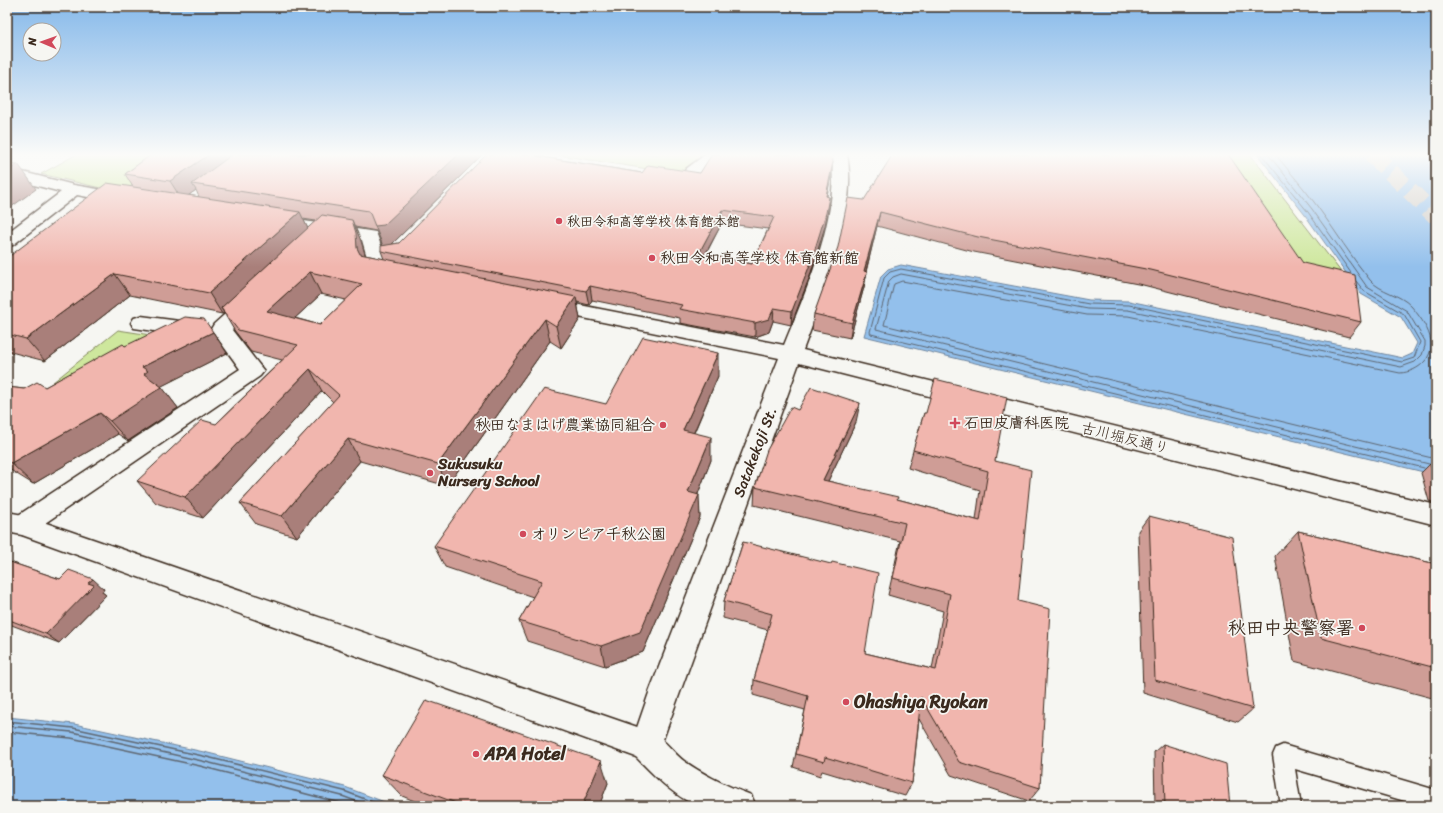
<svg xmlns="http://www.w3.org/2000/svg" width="1443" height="813" font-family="Sriracha,'Klee One',sans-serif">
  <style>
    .green { fill: #cee79d; stroke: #84885e }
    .water { fill: #93c0ec; stroke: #70849a }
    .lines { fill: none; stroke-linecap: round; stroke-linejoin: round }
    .shore-far1 { stroke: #5e6670; stroke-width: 1 }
    .shore { stroke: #5e6670; stroke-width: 1.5 }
    .motorway-tunnel { stroke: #d1cdc8; stroke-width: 18; stroke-dasharray: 18 8; stroke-linecap: butt }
    .service-casing { stroke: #3b2a1e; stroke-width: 3 }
    .minor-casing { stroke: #3b2a1e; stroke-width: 3 }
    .tertiary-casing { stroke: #3b2a1e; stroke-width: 3 }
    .secondary-casing { stroke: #3b2a1e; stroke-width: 3 }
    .service { fill: #f6f6f2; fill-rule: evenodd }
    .minor { fill: #f6f6f2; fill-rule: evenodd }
    .tertiary { fill: #f6f6f2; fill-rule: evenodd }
    .secondary { fill: #f6f6f2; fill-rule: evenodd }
    .wall { fill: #cf9d96; stroke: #3b2a1e; fill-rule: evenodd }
    .shaded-wall { fill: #a97f7a; stroke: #3b2a1e }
    .building { fill: #f1b6ae; stroke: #3b2a1e; fill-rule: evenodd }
    .poi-dot { fill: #d1495b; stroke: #f6f6f2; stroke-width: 1.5 }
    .labels { text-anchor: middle; stroke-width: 3.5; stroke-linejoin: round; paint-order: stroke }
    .far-poi-label { font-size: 13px; font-weight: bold; fill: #3b2a1e; stroke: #f6f6f2; text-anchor: start }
    .poi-label { font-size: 15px; font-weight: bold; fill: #3b2a1e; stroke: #f6f6f2; text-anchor: start }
    .street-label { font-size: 15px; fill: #3b2a1e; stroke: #f6f6f2 }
    .near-poi-label { font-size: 18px; font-weight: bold; fill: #3b2a1e; stroke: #f6f6f2; text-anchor: start }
  </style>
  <rect width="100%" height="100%" fill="#f6f6f2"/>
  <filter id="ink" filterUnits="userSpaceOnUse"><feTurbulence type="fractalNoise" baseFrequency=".025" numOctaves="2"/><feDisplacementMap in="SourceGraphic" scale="8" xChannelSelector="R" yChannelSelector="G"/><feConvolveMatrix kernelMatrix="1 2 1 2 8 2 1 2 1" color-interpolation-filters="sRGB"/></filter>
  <g filter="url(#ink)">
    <!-- green -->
    <g class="green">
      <polygon points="77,154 173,154 122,193 41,174"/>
      <polygon points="552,154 708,154 680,174"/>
      <polygon points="1215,154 1250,154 1348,281 1307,273"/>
      <polygon points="118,330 177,339 47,387"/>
    </g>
    <!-- water -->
    <g class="water">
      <polygon points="1257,154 1436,154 1436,475 864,336 881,276 888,269 901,265 1089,300 1129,301 1403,358 1412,354 1417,343 1401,317 1361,294 1305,215"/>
      <polygon points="7,717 74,724 204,752 345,787 395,806 7,806"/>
    </g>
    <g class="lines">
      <!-- shore-far1 -->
      <g class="shore-far1">
        <polyline points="1261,154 1308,212 1351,273"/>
        <polyline points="1268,154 1312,209 1367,287 1407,311 1425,341 1425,346 1422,355 1415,362 1401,367 1128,310 1088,309 901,274 893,277 889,281 876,329 1429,464"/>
        <path d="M1275 154C1289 171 1304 188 1317 206 1335 230 1351 257 1370 280 1380 292 1400 294 1411 306 1418 314 1427 326 1430 337 1436 357 1418 372 1400 373L1128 316 1087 315 902 281 894 284 884 325 1436 459"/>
        <polyline points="1356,281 1364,291 1404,314 1420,342 1414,358 1402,362 1129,305 1089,304 901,269 890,272 884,278 870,332 871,334 1424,468"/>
      </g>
      <!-- shore -->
      <g class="shore">
        <polyline points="7,721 73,728 203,756 344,791 383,806"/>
        <polyline points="7,726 72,732 202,761 342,796 369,806"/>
        <polyline points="7,732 71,738 200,766 352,806"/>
      </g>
      <!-- motorway-tunnel -->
      <polyline class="motorway-tunnel" points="1372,154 1436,216"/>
      <defs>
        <polygon id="service" points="1283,745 1436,790 1436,806 1422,806 1295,769 1301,806 1281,806 1273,755 1276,748"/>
        <g id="minor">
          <polygon points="706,154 723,154 698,175 692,177 686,175 684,172 686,169"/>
          <path d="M831 154H847C858 214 824 294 803 350L1436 505V525L799 363 657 756 646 760 635 756 631 745 650 690 779 358 549 311 542 309 539 305 542 301 549 299 784 345C806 291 841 213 831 154Z"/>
          <polygon points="7,168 74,185 121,193 127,194 129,198 127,202 121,203 77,195 13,245 7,246 7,233 61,192 7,178"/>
          <polygon points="278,217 376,232 384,254 385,266 400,269 402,273 400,277 393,279 369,274 367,270 366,254 362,240 272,226 269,222 272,218"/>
          <polygon points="251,295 258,297 261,301 232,330 260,366 264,371 260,376 32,532 23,535 14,532 10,525 14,518 240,369 211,329 214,324 244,297"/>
          <polygon points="141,316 195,323 202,325 205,330 202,335 195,337 134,328 131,323 134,318"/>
        </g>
        <path id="tertiary" d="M7 512 23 515 646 730C664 737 670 750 684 761 704 775 722 783 744 793L749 804 748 806H698C673 796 654 775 636 757L22 535 7 532Z"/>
        <polygon id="secondary" points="733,788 751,795 756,806 716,806 722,793"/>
      </defs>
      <!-- service casing -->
      <use href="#service" class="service-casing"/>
      <!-- minor casing -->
      <use href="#minor" class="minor-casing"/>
      <!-- tertiary casing -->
      <use href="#tertiary" class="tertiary-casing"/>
      <!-- secondary casing -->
      <use href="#secondary" class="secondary-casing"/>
      <!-- service -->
      <use href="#service" class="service"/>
      <!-- minor -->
      <use href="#minor" class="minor"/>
      <!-- tertiary -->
      <use href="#tertiary" class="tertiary"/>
      <!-- secondary -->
      <use href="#secondary" class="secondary"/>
    </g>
    <!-- wall -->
    <g class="wall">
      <path d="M152 154H483L392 244 399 243 543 157 642 173 831 175 827 196 828 210 825 226 810 276 791 325 773 321 769 332 755 337 680 323V318L592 300 589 305 577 302 580 319 561 348 550 341 447 486 360 461 297 537 256 524 240 503 333 402 322 391 203 518 156 503 137 481 216 424 282 360 251 352 234 330 224 313 222 314 130 295 45 361 7 351V258L133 187 125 174ZM196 190 199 197 189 195ZM303 219 316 221 308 229ZM722 223 768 229 752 264 706 254ZM355 227 376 231 383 245 381 251 384 259 365 255 361 241ZM321 294 346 300 320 325 295 318Z"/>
      <polygon points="864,200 1303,263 1361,322 1349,337 1143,285 974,252 877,226 866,272 867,272 864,287 850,338 812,330 814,314"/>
      <polygon points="213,332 227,353 161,386 178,408 128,441 118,434 33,484 12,471 7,467 7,387 24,389 45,387 125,346"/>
      <polygon points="718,376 694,433 711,460 698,494 700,517 643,652 605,666 527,641 519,621 533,597 445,567 434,546 606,404"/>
      <polygon points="798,410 856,422 828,481 897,499 976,520 980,490 908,468 924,413 995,461 1018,601 1040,788 1029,801 951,775 919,719 912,783 905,796 822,771 820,776 793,767 805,710 753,695 754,680 768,630 723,618 724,601 743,542 865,653 932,669 943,611 888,595 900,541 754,505 755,487"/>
      <polygon points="1430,464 1436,465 1436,503 1429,501 1421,473"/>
      <polygon points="1149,516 1253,709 1238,722 1143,693 1138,531"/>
      <polygon points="1298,531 1436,564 1436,699 1294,661 1275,556"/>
      <polygon points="7,561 60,579 104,589 102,592 106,595 59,643 9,624 7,627"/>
      <polygon points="1163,744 1230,806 1155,806 1154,752"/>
      <polygon points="382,775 608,783 599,806 427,806 402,796"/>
    </g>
    <!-- shaded-wall -->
    <g class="shaded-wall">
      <polygon points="210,154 248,154 192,184 196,190 182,200 170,181"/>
      <polygon points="459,154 483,154 391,245 383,246 375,226"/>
      <polygon points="538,154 543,154 544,162 536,156"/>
      <polygon points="833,162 831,175 824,209 826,196"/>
      <polygon points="18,164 36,189 7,210 7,172"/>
      <polygon points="829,197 828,210 825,226 810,276 791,325 792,311"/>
      <polygon points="722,210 722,223 699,266 699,253"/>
      <polygon points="300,212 310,233 221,308 224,313 222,314 209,293"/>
      <polygon points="880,212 877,226 862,287 864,271"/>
      <polygon points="352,220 361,241 365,254 366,270 357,248"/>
      <polygon points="310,272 321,294 279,333 267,311"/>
      <polygon points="867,272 864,287 850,338 852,323"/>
      <polygon points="115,274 130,295 45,361 26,339"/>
      <polygon points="590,286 592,300 589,305 586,291"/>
      <polygon points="576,297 580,319 561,348 556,326"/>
      <polygon points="774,308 773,321 769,332 755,337 755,323"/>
      <polygon points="545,319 550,341 447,486 438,464"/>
      <polygon points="213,332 227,353 160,387 162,387 178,408 128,441 110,421 144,374 142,367"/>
      <polygon points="718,353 718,376 685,453 683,430"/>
      <polygon points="310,369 322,391 203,518 185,497"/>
      <polygon points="860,403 856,422 820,498 823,480"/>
      <polygon points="100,413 118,434 33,484 11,463"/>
      <polygon points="711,437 711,460 690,514 688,492"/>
      <polygon points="348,439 360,461 297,537 282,516"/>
      <polygon points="699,495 700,517 643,652 605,666 601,646"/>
      <polygon points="93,579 104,589 102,592 106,595 59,643 46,634 88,583"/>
      <polygon points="7,622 9,624 7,627"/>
      <polygon points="601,761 608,783 599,806 582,806"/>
    </g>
    <!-- building -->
    <g class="building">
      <polygon points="152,154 210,154 170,181 125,174"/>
      <polygon points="233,154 459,154 384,225 375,226 369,211 192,184"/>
      <path d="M487 154H538L536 156 642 173 648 165 700 173 712 154H832L833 162 826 196 829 197 826 213 811 262 792 311 774 308 769 319 755 323 679 309 682 305 590 286 586 291 381 251V246L399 243ZM722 210 774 217 752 264 699 253Z"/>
      <polygon points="893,154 1228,154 1303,263 1355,275 1361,322 1151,270 978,237 880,212 864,271 867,272 852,323 814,314 838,247 848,198 864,200"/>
      <polygon points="7,163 18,164 7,172"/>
      <polygon points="107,183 300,212 209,293 115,274 26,339 7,334 7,258"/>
      <path d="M322 215 352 220 356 233 357 248 360 254 576 297 556 326 545 319 438 464 348 439 282 516 240 503 339 395 310 369 185 497 137 481 202 420 216 424 298 345 238 330 221 308ZM310 272 362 284 320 325 267 311Z"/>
      <polygon points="185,317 204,319 213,332 142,367 148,371 144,374 162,387 110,421 100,413 11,463 7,461 7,387 24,389 37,382 45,387 123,344 125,346"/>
      <polygon points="643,337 718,353 683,430 711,437 688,492 699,495 640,632 601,646 519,621 542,581 434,546 544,389 606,404"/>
      <polygon points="935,379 1007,397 995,461 1031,470 1018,601 1050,609 1040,788 959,762 921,697 912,783 825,757 824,762 796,754 808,696 754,680 772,614 724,601 743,542 831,564 832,562 878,573 865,653 936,670 950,594 893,578 905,523 755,487 767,450 791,407 798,410 811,387 860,403 823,480 898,497 897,499 980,521 988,471 913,450 924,413 926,413"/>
      <polygon points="1430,464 1436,465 1436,482"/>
      <polygon points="1149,516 1232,537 1253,709 1155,680"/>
      <polygon points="1298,531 1436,564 1436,668 1321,638"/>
      <polygon points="7,561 60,579 69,570 93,579 88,583 94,585 46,634 7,619"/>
      <polygon points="426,700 601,761 582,806 464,806 382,775"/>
      <polygon points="1163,744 1226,764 1230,806 1165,806"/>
    </g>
  </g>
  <!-- sky -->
  <linearGradient id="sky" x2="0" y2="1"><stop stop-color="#86b9ea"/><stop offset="0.58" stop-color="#fbfbf9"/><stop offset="1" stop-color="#fbfbf9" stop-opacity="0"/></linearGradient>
  <rect width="1443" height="267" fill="url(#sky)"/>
  <!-- markers -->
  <g class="poi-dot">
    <circle cx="559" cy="221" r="4"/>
    <circle cx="652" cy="258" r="4"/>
    <path d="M953 417h4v4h4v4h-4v4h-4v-4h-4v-4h4z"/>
    <circle cx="663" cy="425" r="4"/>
    <circle cx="430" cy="473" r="4"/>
    <circle cx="523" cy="534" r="4"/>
    <circle cx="1362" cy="628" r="4"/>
    <circle cx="846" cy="702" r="4"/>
    <circle cx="476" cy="754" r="4"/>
  </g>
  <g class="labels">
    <!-- far-poi labels -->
    <g class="far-poi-label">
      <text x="567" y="226">秋田令和高等学校 体育館本館</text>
    </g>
    <!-- poi labels -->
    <g class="poi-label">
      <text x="660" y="263">秋田令和高等学校 体育館新館</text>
      <text x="964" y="428">石田皮膚科医院</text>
      <text x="655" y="430" text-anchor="end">秋田なまはげ農業協同組合</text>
      <text x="438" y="469">Sukusuku<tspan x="438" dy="17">Nursery School</tspan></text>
      <text x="531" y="539">オリンピア千秋公園</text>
    </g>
    <!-- street labels -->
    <g class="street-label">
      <text transform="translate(1125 438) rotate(14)" y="5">古川堀反通り</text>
      <text transform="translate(755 452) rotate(-69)" y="5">Satakekoji St.</text>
    </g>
    <!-- near-poi labels -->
    <g class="near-poi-label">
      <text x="1354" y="634" text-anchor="end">秋田中央警察署</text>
      <text x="854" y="708">Ohashiya Ryokan</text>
      <text x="484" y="760">APA Hotel</text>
    </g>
  </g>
  <!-- margin -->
  <rect width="1443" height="813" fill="none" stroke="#f6f6f2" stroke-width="24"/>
  <rect x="12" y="12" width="1419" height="789" fill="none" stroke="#3b2a1e" stroke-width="1.5" filter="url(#ink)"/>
  <!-- north arrow -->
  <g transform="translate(42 42) rotate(272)"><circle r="19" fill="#f6f6f2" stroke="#aba49d"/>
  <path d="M0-3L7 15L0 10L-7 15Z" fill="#d1495b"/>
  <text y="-6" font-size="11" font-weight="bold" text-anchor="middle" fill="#3b2a1e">N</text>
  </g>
</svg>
